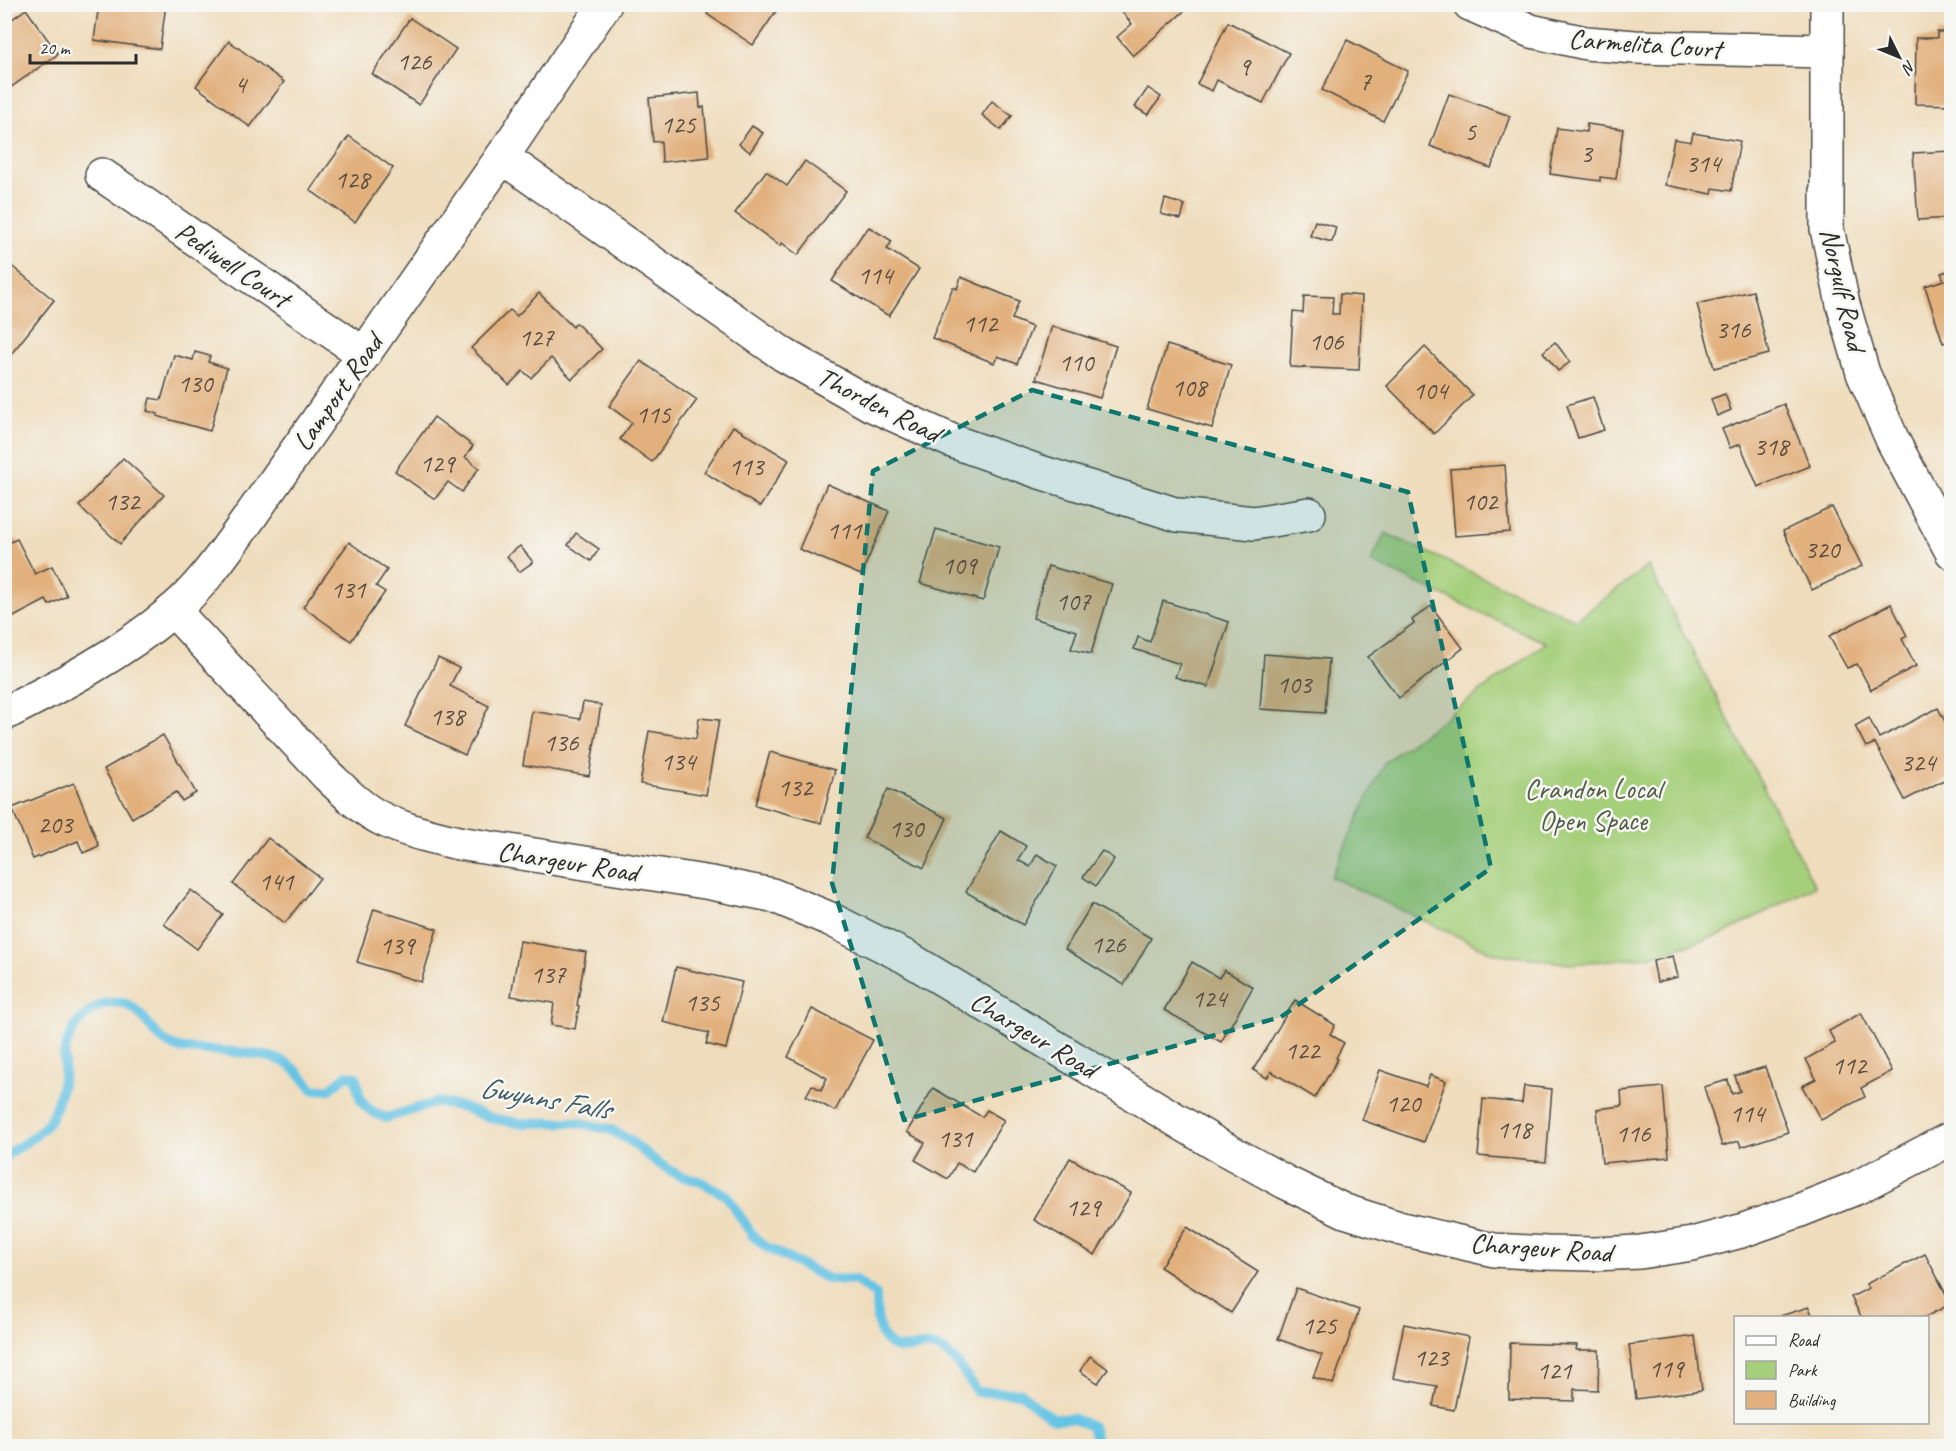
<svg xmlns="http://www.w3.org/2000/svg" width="1956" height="1451" font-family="Caveat,sans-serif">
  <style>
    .green { fill: #a5cf7a; stroke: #687d52; stroke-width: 1.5 }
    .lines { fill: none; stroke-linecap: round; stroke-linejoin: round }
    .stream { stroke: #65c3e4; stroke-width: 10 }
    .building { fill: #e2b07d }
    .street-casing { stroke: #484641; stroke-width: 36 }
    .street { stroke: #fff; stroke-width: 33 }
    .marked { fill: #0f766e; fill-opacity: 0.2; stroke: #0f766e; stroke-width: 4.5; stroke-dasharray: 12 8; stroke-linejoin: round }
    .labels { text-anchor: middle; stroke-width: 5; stroke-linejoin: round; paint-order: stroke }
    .number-label { font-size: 26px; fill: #594c40 }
    .street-label { font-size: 28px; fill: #2b2b2b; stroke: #f6f6f2 }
    .park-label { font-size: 28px; fill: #505c43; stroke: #f6f6f2 }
    .water-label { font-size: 30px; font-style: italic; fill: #3c5962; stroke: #f6f6f2 }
  </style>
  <rect width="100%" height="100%" fill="#f6f6f2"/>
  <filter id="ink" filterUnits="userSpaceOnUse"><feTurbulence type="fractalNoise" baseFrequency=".0167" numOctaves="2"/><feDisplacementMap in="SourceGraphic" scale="12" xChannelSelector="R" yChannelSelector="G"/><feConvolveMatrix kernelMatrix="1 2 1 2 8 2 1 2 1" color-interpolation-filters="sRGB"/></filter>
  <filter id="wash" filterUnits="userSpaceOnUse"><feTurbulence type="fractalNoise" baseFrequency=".008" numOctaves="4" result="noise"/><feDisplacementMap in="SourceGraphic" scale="24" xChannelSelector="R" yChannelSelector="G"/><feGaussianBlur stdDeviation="1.35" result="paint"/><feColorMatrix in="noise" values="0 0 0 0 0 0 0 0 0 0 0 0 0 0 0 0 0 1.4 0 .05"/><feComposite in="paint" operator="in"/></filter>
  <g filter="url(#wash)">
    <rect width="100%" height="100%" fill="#efddbd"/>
    <!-- green -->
    <polygon class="green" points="1385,533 1576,620 1648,566 1815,886 1723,934 1648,957 1570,964 1493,953 1331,877 1384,763 1546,643 1371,562"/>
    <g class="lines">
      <!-- stream -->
      <path class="stream" d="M4 1158C16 1146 35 1140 47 1124 56 1111 62 1088 64 1073 65 1065 63 1057 65 1050 71 1025 95 998 122 1003 149 1009 150 1046 186 1049 212 1051 273 1050 292 1067 300 1073 307 1083 314 1090L330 1089 347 1075 356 1077C360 1104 361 1107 386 1118L437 1102 462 1107 491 1118 518 1123 575 1122 609 1129 629 1140 658 1163 680 1176 699 1181 726 1195 753 1236 766 1247 828 1279 855 1280 876 1295C876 1312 876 1343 898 1348 911 1351 927 1341 940 1349 957 1358 966 1376 977 1392L1022 1393 1036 1407 1055 1419 1071 1418 1092 1426 1098 1446"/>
    </g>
    <g id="blocks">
      <!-- building -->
      <g class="building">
        <polygon points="99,4 166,4 160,49 94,40"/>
        <polygon points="714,4 781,4 753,45 707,14"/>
        <polygon points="1115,4 1189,4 1190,6 1133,56 1117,37 1132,24"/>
        <polygon points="26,9 58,54 4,92 4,25"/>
        <polygon points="410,18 456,49 419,105 372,74"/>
        <polygon points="1228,22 1289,53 1263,103 1217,80 1212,91 1197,84"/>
        <polygon points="1937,32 1946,32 1946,39 1952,39 1952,105 1915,104 1916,38 1937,38"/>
        <polygon points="1347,40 1408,71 1383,121 1322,90"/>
        <polygon points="229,41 284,82 250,127 196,86"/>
        <polygon points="1148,88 1161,97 1148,115 1135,107"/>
        <polygon points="699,93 700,108 704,107 709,157 662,162 661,141 653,142 649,98"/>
        <polygon points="1449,94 1510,116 1491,168 1430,146"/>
        <polygon points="992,101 1012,116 1001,130 982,115"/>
        <polygon points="1587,124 1623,129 1616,179 1600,177 1600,181 1550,174 1557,128 1586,132"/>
        <polygon points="752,126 763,133 750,152 739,144"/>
        <polygon points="1693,133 1740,141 1731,191 1713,188 1712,194 1665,185 1674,139 1691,142"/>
        <polygon points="349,136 393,168 355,222 310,190"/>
        <polygon points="1952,151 1952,218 1918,220 1913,153"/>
        <polygon points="805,161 846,191 798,255 782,243 780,246 735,213 766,171 787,186"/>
        <polygon points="1165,199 1185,205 1181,219 1161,214"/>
        <polygon points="1315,221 1336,227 1332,242 1310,236"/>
        <polygon points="869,227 892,241 887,249 919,269 889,316 832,281 863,233 864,233"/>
        <polygon points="4,260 54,300 8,358 4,355"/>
        <polygon points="1952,270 1952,340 1943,343 1925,286 1944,280 1941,273"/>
        <polygon points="961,277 1019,301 1012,319 1032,327 1017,364 998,356 994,363 932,338 953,287 957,289"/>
        <polygon points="1753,291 1769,354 1714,368 1697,304"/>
        <polygon points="539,293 573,327 576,323 602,349 572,379 551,358 531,378 523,371 509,385 471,348 510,310 517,316"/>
        <polygon points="1340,294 1362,296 1359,370 1290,367 1293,312 1303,313 1304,296 1333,297 1332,314 1339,314"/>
        <polygon points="1052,326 1116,346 1100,398 1036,379"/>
        <polygon points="1555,342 1570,362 1558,371 1543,352"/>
        <polygon points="1167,345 1231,365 1212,428 1147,409"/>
        <polygon points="1425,347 1473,395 1434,434 1387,386"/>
        <polygon points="195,352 210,356 208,362 227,368 210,431 157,416 158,414 147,411 150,398 161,400 174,355 193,360"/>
        <polygon points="641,361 697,400 652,462 620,439 632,423 609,406"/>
        <polygon points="1725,394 1731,410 1717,416 1711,399"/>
        <polygon points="1593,397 1604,430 1578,438 1567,405"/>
        <polygon points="1784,404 1810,466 1758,487 1740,444 1730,448 1722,429"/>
        <polygon points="434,417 473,446 465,457 479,468 462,492 448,482 435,499 395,471"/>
        <polygon points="733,426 789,460 760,507 704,472"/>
        <polygon points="123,458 164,495 120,544 79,506"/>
        <polygon points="1505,465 1510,532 1455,536 1450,469"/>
        <polygon points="827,484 889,511 861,575 799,549"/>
        <polygon points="1832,507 1862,566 1812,590 1783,531"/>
        <polygon points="936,529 999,547 983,601 920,583"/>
        <polygon points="576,533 599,549 591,561 568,545"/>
        <polygon points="17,539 35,574 52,566 67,596 49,605 46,600 4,622 4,545"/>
        <polygon points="349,542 387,570 376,586 385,592 351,641 303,607"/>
        <polygon points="520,546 533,562 519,572 507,556"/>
        <polygon points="1048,566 1112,584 1091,654 1071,649 1077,631 1033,618"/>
        <polygon points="1163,601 1229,622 1208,687 1175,677 1180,664 1134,649 1138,637 1150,642"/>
        <polygon points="1891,604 1907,636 1902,639 1916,666 1871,690 1857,664 1847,668 1829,636"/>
        <polygon points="1431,606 1463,648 1399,698 1368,657 1414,623 1412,620"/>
        <polygon points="1264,654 1329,659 1325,713 1260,709"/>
        <polygon points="438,658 459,668 450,686 489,706 465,755 405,726"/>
        <polygon points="583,702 601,705 589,776 523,765 532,711 580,719"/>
        <polygon points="1938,708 1952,735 1952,776 1905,800 1875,743 1866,747 1855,726 1869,718 1879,738"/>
        <polygon points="699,718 719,720 706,795 640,784 649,731 696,739"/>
        <polygon points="163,735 196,793 182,801 176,792 132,818 104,769"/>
        <polygon points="770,752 835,770 821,823 755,805"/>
        <polygon points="74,783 99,846 83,853 78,841 33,859 12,808"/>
        <polygon points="888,789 947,818 924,868 864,838"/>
        <polygon points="1001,831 1026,846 1018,860 1030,867 1037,854 1057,866 1023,925 966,892"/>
        <polygon points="268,838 320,878 285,923 233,884"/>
        <polygon points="1102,851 1114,859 1096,886 1083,877"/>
        <polygon points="191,890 223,915 197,949 164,924"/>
        <polygon points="1092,904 1151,938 1124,985 1065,949"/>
        <polygon points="374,909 437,929 421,982 357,962"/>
        <polygon points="520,941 586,952 577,1005 579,1006 575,1029 551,1025 554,1003 511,996"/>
        <polygon points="1673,956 1678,977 1657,982 1653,961"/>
        <polygon points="1192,962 1219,978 1224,970 1253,987 1221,1042 1164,1010"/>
        <polygon points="676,967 742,982 726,1049 706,1044 709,1033 663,1022"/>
        <polygon points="1295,1000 1335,1025 1330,1034 1344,1043 1336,1058 1338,1059 1315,1098 1271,1071 1267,1078 1253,1070"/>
        <polygon points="812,1009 873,1040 835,1111 806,1096 812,1085 821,1090 827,1078 788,1057"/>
        <polygon points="1861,1013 1892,1071 1861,1088 1865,1097 1821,1120 1802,1086 1816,1079 1806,1059 1835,1043 1829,1031"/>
        <polygon points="1765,1067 1788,1132 1741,1147 1739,1141 1722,1146 1704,1087 1728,1080 1732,1094 1740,1091 1735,1076"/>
        <polygon points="1380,1070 1426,1086 1430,1075 1446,1081 1424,1142 1362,1120"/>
        <polygon points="1524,1086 1552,1089 1546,1162 1478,1156 1483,1099 1522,1103"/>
        <polygon points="1663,1087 1669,1157 1602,1163 1597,1109 1622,1106 1621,1091"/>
        <polygon points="933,1088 982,1117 987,1110 1004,1120 973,1172 957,1163 948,1179 915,1160 925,1143 907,1132"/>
        <polygon points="1070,1158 1131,1193 1095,1255 1034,1220"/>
        <polygon points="1187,1227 1258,1272 1231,1313 1160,1267"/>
        <polygon points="1925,1254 1951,1304 1923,1318 1862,1318 1851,1297 1869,1288 1866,1284"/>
        <polygon points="1296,1288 1359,1310 1333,1384 1313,1377 1322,1355 1278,1339"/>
        <polygon points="1809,1307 1813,1318 1777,1318 1777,1317"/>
        <polygon points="1404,1324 1469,1337 1454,1410 1433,1406 1437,1386 1393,1378"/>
        <polygon points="1695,1336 1702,1390 1636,1399 1629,1345"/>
        <polygon points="1510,1343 1577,1345 1576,1350 1599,1350 1598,1390 1574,1389 1574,1401 1509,1399"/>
        <polygon points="1090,1356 1108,1369 1098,1383 1080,1371"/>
      </g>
    </g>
  </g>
  <g filter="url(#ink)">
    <use href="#blocks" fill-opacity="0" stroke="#484641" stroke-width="1.5"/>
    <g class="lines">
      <defs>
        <g id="street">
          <polyline points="1470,4 1531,31 1586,43 1635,47 1826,51"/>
          <polyline points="1827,4 1827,229 1843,304 1863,373 1893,441 1952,552"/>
          <polyline points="502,157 784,355 870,404 952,441 1040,472 1178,515 1254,523 1309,514"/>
          <polyline points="102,175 364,354"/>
          <path d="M173 610 327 775C343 790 361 809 382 819 406 831 433 837 458 843L711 883 772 895 830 919 906 957 1216 1144 1285 1182 1345 1211 1402 1229 1494 1250 1546 1253 1593 1254 1640 1252 1692 1244 1741 1231 1798 1211 1856 1188 1952 1138"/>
          <path d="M4 714C63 684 121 654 172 611 201 587 223 554 245 524L502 157 605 4"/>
        </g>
      </defs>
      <!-- street casing -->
      <use href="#street" class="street-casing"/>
      <!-- street -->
      <use href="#street" class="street"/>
    </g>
  </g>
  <!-- marked area -->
  <path class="marked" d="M1032 390 1408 492 1491 868 1281 1017 904 1120 832 883 873 471Z"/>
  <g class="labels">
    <!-- number labels -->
    <g class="number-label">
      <text x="414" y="70">126</text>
      <text x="1244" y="75">9</text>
      <text x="1365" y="90">7</text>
      <text x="240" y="93">4</text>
      <text x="678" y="133">125</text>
      <text x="1470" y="140">5</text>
      <text x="1586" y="162">3</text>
      <text x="1703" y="172">314</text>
      <text x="352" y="188">128</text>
      <text x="875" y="284">114</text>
      <text x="980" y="332">112</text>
      <text x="1733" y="338">316</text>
      <text x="536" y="346">127</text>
      <text x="1326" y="350">106</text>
      <text x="1076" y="371">110</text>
      <text x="195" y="392">130</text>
      <text x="1189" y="396">108</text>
      <text x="1430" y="399">104</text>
      <text x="653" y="423">115</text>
      <text x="1771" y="455">318</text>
      <text x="437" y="472">129</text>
      <text x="746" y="475">113</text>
      <text x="122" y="510">132</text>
      <text x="1480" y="510">102</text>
      <text x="844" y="539">111</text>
      <text x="1822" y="558">320</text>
      <text x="959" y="574">109</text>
      <text x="348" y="598">131</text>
      <text x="1073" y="610">107</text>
      <text x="1294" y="693">103</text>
      <text x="447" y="725">138</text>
      <text x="561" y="751">136</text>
      <text x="678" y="770">134</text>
      <text x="1918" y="771">324</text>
      <text x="795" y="796">132</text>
      <text x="55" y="833">203</text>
      <text x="906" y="837">130</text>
      <text x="276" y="890">141</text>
      <text x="1108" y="953">126</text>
      <text x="397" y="954">139</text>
      <text x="548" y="983">137</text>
      <text x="1209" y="1007">124</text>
      <text x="702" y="1011">135</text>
      <text x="1302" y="1059">122</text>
      <text x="1849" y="1074">112</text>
      <text x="1403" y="1112">120</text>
      <text x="1747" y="1122">114</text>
      <text x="1514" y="1138">118</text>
      <text x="1633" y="1142">116</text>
      <text x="955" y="1147">131</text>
      <text x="1083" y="1216">129</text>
      <text x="1319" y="1334">125</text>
      <text x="1431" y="1366">123</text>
      <text x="1666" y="1377">119</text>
      <text x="1554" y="1379">121</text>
    </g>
    <!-- street labels -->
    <g class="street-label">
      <text transform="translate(1645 43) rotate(4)" y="10">Carmelita Court</text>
      <text transform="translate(233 264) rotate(34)" y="10">Pediwell Court</text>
      <text transform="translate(1844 289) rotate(77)" y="10">Norgulf Road</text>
      <text transform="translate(337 392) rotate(-55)" y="10">Lamport Road</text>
      <text transform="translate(879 404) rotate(27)" y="10">Thorden Road</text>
      <text transform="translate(568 861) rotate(9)" y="10">Chargeur Road</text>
      <text transform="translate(1034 1034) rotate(31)" y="10">Chargeur Road</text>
      <text transform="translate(1541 1247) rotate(4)" y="10">Chargeur Road</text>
    </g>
    <!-- park labels -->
    <g class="park-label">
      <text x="1593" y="798">Crandon Local<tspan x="1593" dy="32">Open Space</tspan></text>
    </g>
    <!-- water labels -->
    <g class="water-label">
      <text transform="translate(545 1098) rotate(10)" y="10">Gwynns Falls</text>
    </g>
  </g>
  <!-- margin -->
  <rect width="1956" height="1451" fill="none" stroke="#f6f6f2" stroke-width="24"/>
  <!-- legend -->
  <rect x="1734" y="1316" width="195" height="108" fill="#f6f6f2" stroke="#a5a5a2" stroke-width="1.5"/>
  <rect x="1746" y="1336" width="30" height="9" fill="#ffffff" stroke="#a5a5a2" stroke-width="1.5"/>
  <text x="1788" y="1346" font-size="18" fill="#2b2b2b">Road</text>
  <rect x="1746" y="1361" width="30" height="18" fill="#a5cf7a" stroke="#a5a5a2" stroke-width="1.5"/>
  <text x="1788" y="1376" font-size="18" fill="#2b2b2b">Park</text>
  <rect x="1746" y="1391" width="30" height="18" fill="#e2b07d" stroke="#a5a5a2" stroke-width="1.5"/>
  <text x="1788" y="1406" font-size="18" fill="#2b2b2b">Building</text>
  <!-- north arrow -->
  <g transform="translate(1899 57) rotate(133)" stroke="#f6f6f2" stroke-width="4.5" paint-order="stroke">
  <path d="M0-4.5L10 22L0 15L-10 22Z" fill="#2b2b2b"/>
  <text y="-9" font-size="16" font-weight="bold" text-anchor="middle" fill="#2b2b2b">N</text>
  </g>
  <!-- scale -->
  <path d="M30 54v9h106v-9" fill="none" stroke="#2b2b2b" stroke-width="3"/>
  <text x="39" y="54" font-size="18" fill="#2b2b2b" stroke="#f6f6f2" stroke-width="4.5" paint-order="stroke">20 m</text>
</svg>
